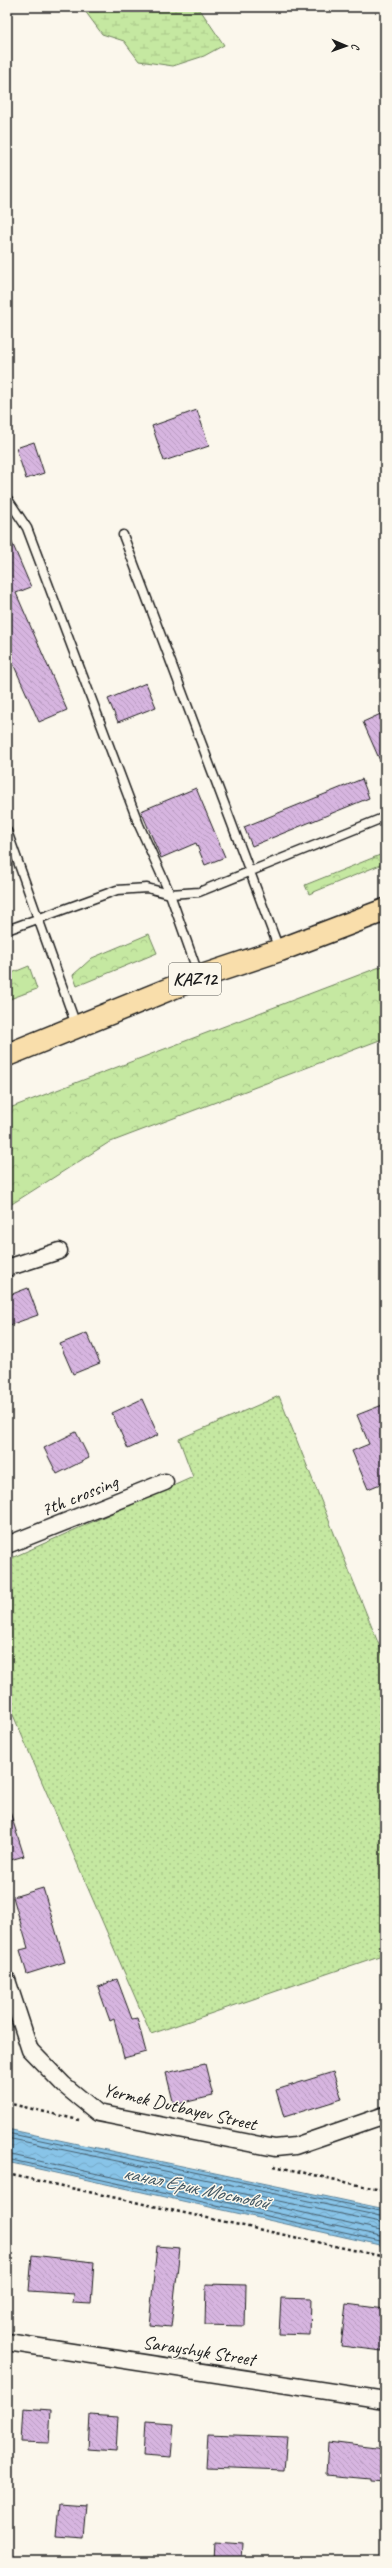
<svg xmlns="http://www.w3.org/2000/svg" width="392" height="2568" font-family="Caveat,sans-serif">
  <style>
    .grass { fill: url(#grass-dots); stroke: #70825e }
    .forest { fill: url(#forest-crowns); stroke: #70825e }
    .wetland { fill: url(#wetland-marsh); stroke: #70825e }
    .water { fill: url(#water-waves); stroke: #5d8196 }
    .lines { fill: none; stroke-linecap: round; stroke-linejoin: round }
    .shore { stroke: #475f6e; stroke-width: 1 }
    .building { fill: url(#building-back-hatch); stroke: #1c1c1c }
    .service-casing { stroke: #1c1c1c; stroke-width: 11 }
    .minor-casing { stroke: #1c1c1c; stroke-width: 19 }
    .primary-casing { stroke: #1c1c1c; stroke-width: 25 }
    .path { stroke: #1c1c1c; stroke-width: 2.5; stroke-dasharray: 3 3; stroke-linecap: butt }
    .service { stroke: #fbf7ec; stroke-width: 8 }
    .minor { stroke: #fbf7ec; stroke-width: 16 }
    .primary { stroke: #f9deab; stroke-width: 22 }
    .labels { text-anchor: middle; stroke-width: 3; stroke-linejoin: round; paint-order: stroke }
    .shield { fill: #fbf7ec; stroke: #5f5e5a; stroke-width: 1 }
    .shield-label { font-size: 18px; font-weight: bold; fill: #1c1c1c }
    .street-label { font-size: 19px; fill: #1c1c1c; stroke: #fbf7ec }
    .water-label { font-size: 20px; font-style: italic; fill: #425763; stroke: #fbf7ec }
  </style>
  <defs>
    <pattern id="grass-dots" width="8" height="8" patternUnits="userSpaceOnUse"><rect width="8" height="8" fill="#c5e8a1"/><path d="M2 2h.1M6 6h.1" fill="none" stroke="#a9c68a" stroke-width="1.8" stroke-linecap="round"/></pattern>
    <pattern id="forest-crowns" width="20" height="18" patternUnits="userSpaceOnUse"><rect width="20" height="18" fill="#c5e8a1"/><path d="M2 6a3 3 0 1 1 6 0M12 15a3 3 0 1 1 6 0" fill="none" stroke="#a9c68a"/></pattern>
    <pattern id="wetland-marsh" width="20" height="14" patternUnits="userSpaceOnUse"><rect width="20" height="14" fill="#c5e8a1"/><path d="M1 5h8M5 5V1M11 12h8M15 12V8" fill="none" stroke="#a9c68a"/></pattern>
    <pattern id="water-waves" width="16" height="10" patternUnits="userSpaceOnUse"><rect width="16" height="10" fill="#88c4e8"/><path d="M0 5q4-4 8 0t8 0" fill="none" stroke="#75a8c6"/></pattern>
    <pattern id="building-back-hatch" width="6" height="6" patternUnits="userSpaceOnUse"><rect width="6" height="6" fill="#d7b5e0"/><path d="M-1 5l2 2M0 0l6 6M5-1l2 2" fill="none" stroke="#b89bc0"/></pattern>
  </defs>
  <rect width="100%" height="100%" fill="#fbf7ec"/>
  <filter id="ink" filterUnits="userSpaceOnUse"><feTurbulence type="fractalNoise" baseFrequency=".025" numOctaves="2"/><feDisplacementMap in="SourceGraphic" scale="8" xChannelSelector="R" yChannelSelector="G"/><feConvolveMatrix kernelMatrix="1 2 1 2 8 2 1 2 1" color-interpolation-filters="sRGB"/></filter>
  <g filter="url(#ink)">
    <!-- grass -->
    <polygon class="grass" points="279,1396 385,1660 385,1954 151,2034 7,1701 7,1560 193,1477 179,1439"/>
    <!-- forest -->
    <g class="forest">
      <polygon points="385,853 385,863 309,894 305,885"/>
      <polygon points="149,934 157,953 77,986 73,975 92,958"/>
      <polygon points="385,965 385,1038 108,1143 7,1207 7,1109"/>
      <polygon points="29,966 37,989 7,1000 7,975"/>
    </g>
    <!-- wetland -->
    <polygon class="wetland" points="82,7 195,7 201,11 224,45 204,56 173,66 139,61 124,41 102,34"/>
    <!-- water -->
    <polygon class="water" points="7,2129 385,2209 385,2246 7,2162"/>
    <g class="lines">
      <!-- shore -->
      <g class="shore">
        <polyline points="7,2133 385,2212"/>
        <polyline points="7,2138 385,2217"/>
        <polyline points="7,2154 385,2237"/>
        <polyline points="7,2159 385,2242"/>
        <polyline points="385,2223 148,2174 146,2176 147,2178 385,2231"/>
      </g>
    </g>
    <!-- building -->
    <g class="building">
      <polygon points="197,410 209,446 164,461 152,426"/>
      <polygon points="34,442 44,473 26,479 16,448"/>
      <polygon points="7,531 31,587 16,593 67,710 39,722 7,650"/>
      <polygon points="146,683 156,707 118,722 108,699"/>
      <polygon points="385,712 385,772 363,722"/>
      <polygon points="362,779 369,798 252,846 244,827"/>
      <polygon points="196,788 225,857 205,865 196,843 161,858 141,811"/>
      <polygon points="28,1288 38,1315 7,1326 7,1296"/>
      <polygon points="87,1333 100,1363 73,1374 60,1344"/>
      <polygon points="142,1399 158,1435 128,1449 112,1413"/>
      <polygon points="385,1404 385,1482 368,1489 352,1451 369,1444 357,1415"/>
      <polygon points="76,1432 89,1458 57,1474 44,1448"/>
      <polygon points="7,1812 10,1812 24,1856 7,1861"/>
      <polygon points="43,1888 65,1962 27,1974 20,1950 28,1948 13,1897"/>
      <polygon points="117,1979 132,2019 137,2018 146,2052 124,2058 114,2019 110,2021 98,1987"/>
      <polygon points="205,2064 213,2096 174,2105 166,2073"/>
      <polygon points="333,2072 342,2099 284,2117 276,2090"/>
      <polygon points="157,2246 180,2248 171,2327 149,2325"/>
      <polygon points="32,2255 94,2262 91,2304 73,2303 74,2294 29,2291"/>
      <polygon points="206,2284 246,2285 245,2326 205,2325"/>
      <polygon points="281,2298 311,2299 310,2335 279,2334"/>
      <polygon points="346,2304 385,2309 382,2351 341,2346"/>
      <polygon points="23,2408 51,2410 49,2443 21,2442"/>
      <polygon points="90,2415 118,2417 116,2451 88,2449"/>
      <polygon points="145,2422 174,2424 171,2457 143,2455"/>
      <polygon points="208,2434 287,2437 284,2470 206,2467"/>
      <polygon points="328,2442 385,2449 385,2482 370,2481 370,2479 326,2475"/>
      <polygon points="59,2503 87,2505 84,2538 56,2536"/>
      <polygon points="215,2542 243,2544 242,2561 214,2561"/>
    </g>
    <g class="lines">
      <defs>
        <g id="service">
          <polyline points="7,498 27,528 139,825 170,894 199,976"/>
          <polyline points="123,535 279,949"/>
          <polyline points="7,831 76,1025"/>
          <polyline points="7,930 117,890 147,888 170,894 199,892 385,817"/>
        </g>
        <g id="minor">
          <polyline points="7,1268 59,1251"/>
          <polyline points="7,1545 165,1482"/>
          <polyline points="7,1980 30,2050 64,2085 98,2113 275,2148 295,2146 385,2115"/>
          <polyline points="7,2342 385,2400"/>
        </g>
        <polyline id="primary" points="7,1055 199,977 280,950 385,910"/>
      </defs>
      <!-- service casing -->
      <use href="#service" class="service-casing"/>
      <!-- minor casing -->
      <use href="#minor" class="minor-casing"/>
      <!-- primary casing -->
      <use href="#primary" class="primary-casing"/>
      <!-- path -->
      <g class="path">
        <polyline points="7,2103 79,2120"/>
        <polyline points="274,2166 385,2191"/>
        <polyline points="7,2174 385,2257"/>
      </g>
      <!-- service -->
      <use href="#service" class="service"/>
      <!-- minor -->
      <use href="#minor" class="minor"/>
      <!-- primary -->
      <use href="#primary" class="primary"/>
    </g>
  </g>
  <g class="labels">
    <!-- shield labels -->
    <rect class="shield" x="169" y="963" width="52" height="32" rx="3"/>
    <g class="shield-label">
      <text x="195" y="985">KAZ12</text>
    </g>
    <!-- street labels -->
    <g class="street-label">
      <text transform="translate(79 1495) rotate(-22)" y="7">7th crossing</text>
      <text transform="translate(180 2106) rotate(13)" y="7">Yermek Dutbayev Street</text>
      <text transform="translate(199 2350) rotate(9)" y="7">Sarayshyk Street</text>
    </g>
    <!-- water labels -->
    <g class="water-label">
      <text transform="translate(196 2187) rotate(12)" y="7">канал Ерик Мостовой</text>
    </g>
  </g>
  <!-- margin -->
  <rect width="392" height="2568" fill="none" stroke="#fbf7ec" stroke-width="24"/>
  <rect x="12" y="12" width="368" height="2544" fill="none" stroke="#1c1c1c" stroke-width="1.5" filter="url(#ink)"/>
  <!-- north arrow -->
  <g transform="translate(346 46) rotate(92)" stroke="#fbf7ec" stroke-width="3" paint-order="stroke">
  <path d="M0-3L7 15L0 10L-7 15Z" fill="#1c1c1c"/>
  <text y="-6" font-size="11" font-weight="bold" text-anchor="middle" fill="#1c1c1c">С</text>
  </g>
</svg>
